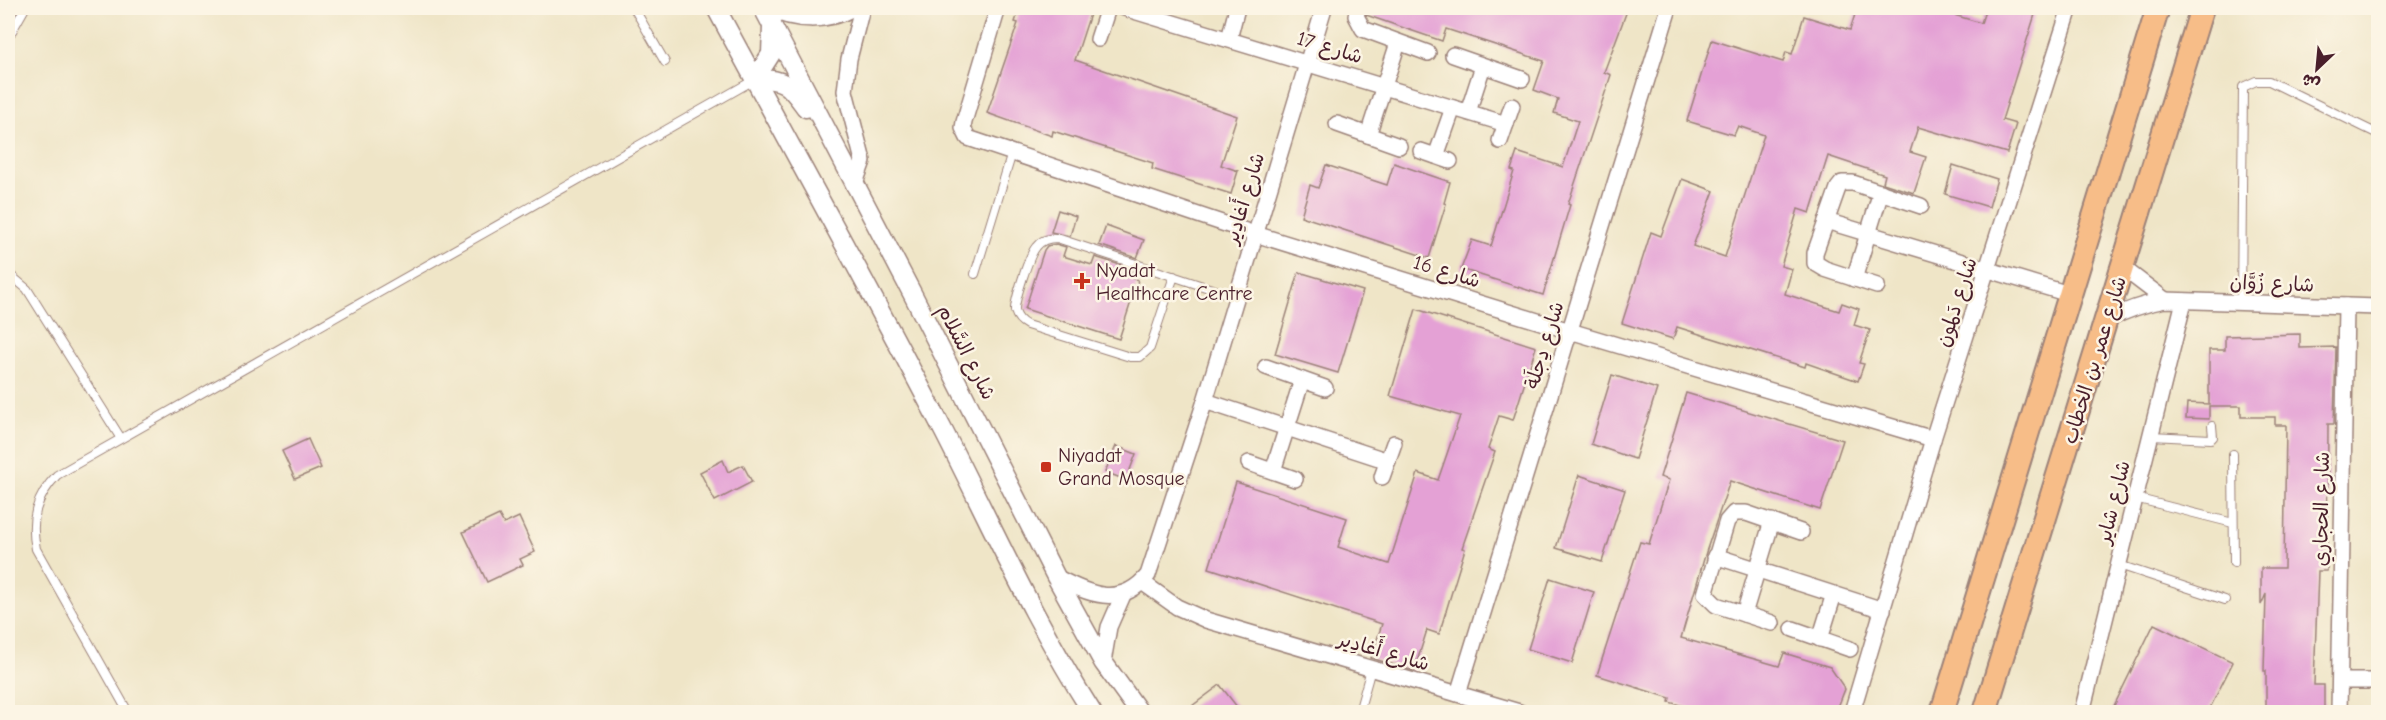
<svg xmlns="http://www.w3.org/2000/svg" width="2386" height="720" font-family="'Comic Neue','Playpen Sans Arabic',sans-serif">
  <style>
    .building { fill: #e4a1d5 }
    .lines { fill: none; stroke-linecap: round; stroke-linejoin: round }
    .service-casing { stroke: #9c8279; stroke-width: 10 }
    .minor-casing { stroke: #9c8279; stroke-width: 18 }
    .tertiary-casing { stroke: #9c8279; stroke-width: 21 }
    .primary-casing { stroke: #9c8279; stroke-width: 26 }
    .service { stroke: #fff; stroke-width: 8 }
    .minor { stroke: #fff; stroke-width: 15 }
    .tertiary { stroke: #fff; stroke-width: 18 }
    .primary { stroke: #f7bd88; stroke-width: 22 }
    .poi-dot { fill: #c8321e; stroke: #fcf5e5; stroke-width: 2 }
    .labels { text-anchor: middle; stroke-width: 5; stroke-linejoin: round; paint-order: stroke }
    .street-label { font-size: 20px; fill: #4a1f2b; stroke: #fcf5e5 }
    .poi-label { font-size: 20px; fill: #4a1f2b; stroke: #fcf5e5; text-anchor: start }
  </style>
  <rect width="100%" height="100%" fill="#fcf5e5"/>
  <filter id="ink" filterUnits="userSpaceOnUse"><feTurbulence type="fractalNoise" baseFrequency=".0167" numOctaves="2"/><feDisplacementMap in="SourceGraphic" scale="12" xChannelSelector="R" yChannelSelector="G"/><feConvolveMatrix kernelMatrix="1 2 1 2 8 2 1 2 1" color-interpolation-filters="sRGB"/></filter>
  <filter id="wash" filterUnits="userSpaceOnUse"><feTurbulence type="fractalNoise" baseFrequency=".008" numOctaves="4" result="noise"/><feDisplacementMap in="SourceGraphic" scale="24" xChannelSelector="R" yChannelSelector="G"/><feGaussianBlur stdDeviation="1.35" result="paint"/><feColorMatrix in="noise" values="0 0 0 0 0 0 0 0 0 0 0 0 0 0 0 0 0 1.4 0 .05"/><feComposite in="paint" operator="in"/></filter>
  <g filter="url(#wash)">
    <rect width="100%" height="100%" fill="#efe5c7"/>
    <g id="blocks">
      <!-- building -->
      <g class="building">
        <polygon points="1020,8 1092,8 1075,60 1237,116 1221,165 1238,171 1231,194 1152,169 1153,163 1053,131 1052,136 987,113 1018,23 1015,22"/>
        <polygon points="1367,8 1628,8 1604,72 1611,75 1568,204 1570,205 1543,295 1461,269 1472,240 1491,246 1514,171 1511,170 1517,152 1563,167 1578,121 1554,113 1558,99 1534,90 1544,61 1446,29 1442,41 1366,15"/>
        <polygon points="1857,8 1931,8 1981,23 1986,8 2037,8 2002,120 2016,124 2007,153 1918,127 1910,152 1926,157 1914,193 1883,183 1885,175 1828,156 1810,213 1798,209 1781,266 1792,269 1785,294 1839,311 1842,303 1859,309 1854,325 1870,330 1859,363 1864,364 1858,381 1806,363 1805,367 1677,327 1673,339 1622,323 1651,232 1661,236 1682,179 1714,191 1693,246 1725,257 1764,135 1738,126 1734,135 1687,121 1712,40 1783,62 1786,52 1792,54 1804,16 1850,30"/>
        <polygon points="1394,163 1450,182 1444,203 1446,204 1429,258 1301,216 1310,185 1318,188 1326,165 1387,185"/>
        <polygon points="1953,165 1997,179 1989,207 1945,194"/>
        <polygon points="1058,210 1076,216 1070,236 1051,232"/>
        <polygon points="1106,226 1144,240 1137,258 1099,245"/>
        <polygon points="1056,244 1066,247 1063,256 1092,265 1095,257 1133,269 1130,277 1138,280 1119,339 1025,309 1044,250 1047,246"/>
        <polygon points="1299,272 1363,291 1338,373 1275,354"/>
        <polygon points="1416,309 1536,347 1513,420 1499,416 1488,449 1495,452 1462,548 1465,549 1439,634 1427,630 1414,671 1371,658 1382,624 1209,568 1236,482 1347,518 1338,547 1389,564 1418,473 1438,480 1460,416 1390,396"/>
        <polygon points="2300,334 2300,348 2336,347 2334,424 2328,424 2327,571 2318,571 2314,685 2324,685 2324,712 2266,712 2266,671 2264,671 2266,594 2261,605 2261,568 2284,568 2286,425 2275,425 2275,417 2241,417 2241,406 2209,406 2209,419 2186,418 2187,403 2209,404 2209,350 2225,350 2225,336"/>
        <polygon points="1612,375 1657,389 1635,459 1591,444"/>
        <polygon points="1686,393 1843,440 1820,510 1730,481 1706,552 1681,638 1779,666 1784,653 1830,667 1845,689 1836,712 1705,712 1669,702 1670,698 1597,675 1640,542 1649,544 1669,480 1660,477"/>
        <polygon points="308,439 321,468 295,479 282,451"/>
        <polygon points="1116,446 1136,454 1126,480 1105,472"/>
        <polygon points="723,460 728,472 743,465 752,482 715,501 700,472"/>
        <polygon points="1579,475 1625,490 1602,562 1556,548"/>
        <polygon points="499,515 504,524 519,517 535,552 520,559 523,565 487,582 463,532"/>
        <polygon points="1550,578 1594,592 1572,663 1528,649"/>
        <polygon points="2154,624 2233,662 2208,712 2111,712"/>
        <polygon points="1220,685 1241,712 1184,712"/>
      </g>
    </g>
  </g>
  <g filter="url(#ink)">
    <use href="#blocks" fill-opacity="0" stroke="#9c8279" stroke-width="1.5"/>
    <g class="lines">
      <defs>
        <g id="service">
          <polyline points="634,8 665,62"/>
          <polyline points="8,38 25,8"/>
          <polyline points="8,273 27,289 120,437"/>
          <polyline points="975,274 1012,153"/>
          <path d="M1174 276 1150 348 1140 357H1130L1027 325C1021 322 1017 318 1015 311 1014 302 1029 255 1036 247 1041 240 1049 238 1057 238L1236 297"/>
          <polyline points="2241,303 2243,87 2256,81 2269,81 2378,134"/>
          <polyline points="2151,436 2211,439 2213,437 2212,426"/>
          <polyline points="2233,454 2234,563"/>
          <polyline points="2135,498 2233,523"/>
          <polyline points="2119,565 2225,600"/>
          <path d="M128 712 36 549C30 519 36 497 57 475L754 80"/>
          <polyline points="1359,712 1371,669"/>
        </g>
        <g id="minor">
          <path d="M767 8C795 22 826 23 854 8"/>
          <polyline points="998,8 964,122 963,128 968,138 1255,234 1570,331 1933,439"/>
          <polyline points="1124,8 1506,124"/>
          <polyline points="1358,8 1356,16 1363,29 1428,53"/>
          <polyline points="1098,39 1108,8"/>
          <polyline points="1229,39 1237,8"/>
          <polyline points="1453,55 1522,79"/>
          <polyline points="1468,112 1483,66"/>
          <polyline points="1337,124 1399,146"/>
          <polyline points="1368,135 1398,43"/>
          <polyline points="1500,141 1512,106"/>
          <polyline points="1421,151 1450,161"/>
          <polyline points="1436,156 1453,108"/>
          <polyline points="854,186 863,161 845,91 849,59 862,8"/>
          <polyline points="1826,221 2072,295"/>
          <polyline points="2123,268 2165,300"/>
          <polyline points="1854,279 1881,192"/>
          <polyline points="1877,286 1825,269 1815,263 1815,253 1838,188 1842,183 1853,183 1921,206"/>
          <path d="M2107 320C2126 310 2143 304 2165 300L2378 307"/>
          <polyline points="1266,367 1325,388"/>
          <polyline points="1205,401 1388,461"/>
          <polyline points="1249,463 1295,479"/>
          <polyline points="1273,471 1302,380"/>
          <polyline points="1382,477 1394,443"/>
          <polyline points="1715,556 1883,610"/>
          <path d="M1056 577C1088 594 1120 609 1148 575L1205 401 1324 8"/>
          <polyline points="1142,582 1177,607 1206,620 1519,712"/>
          <polyline points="1744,614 1772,521"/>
          <polyline points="1772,623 1716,605 1705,594 1727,521 1734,513 1746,513 1801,532"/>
          <polyline points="1793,629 1850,649"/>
          <polyline points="1820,639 1834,594"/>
          <polyline points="1103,662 1109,627 1123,595"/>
          <polyline points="2340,681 2378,681"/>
          <polyline points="1458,694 1669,8"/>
          <polyline points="1852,712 1933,439 2070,8"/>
          <polyline points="2082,712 2184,301"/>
          <polyline points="2339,712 2346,306"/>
        </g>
        <g id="tertiary">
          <path d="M716 8C792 149 870 289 944 432 992 526 1035 623 1092 712"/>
          <polyline points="763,8 914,297 1056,577 1103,662 1139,712"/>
          <path d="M755 79C786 78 789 85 806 108"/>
          <polyline points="755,79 771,54 772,26"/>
        </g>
        <g id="primary">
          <polyline points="1942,712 2158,8"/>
          <polyline points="1985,712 2202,8"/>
        </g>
      </defs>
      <!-- service casing -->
      <use href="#service" class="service-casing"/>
      <!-- minor casing -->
      <use href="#minor" class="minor-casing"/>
      <!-- tertiary casing -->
      <use href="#tertiary" class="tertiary-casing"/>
      <!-- primary casing -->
      <use href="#primary" class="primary-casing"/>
      <!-- service -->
      <use href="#service" class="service"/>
      <!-- minor -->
      <use href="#minor" class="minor"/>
      <!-- tertiary -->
      <use href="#tertiary" class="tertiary"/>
      <!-- primary -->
      <use href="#primary" class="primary"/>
    </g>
  </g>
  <!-- markers -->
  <g class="poi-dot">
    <path d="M1079 272h6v6h6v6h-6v6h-6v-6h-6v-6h6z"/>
    <rect x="1040" y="461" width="12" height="12" rx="3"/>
  </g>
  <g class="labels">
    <!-- street labels -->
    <g class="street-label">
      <text transform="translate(1330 47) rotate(17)" y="7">شارع 17</text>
      <text transform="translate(1244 198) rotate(-73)" y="7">شارع أَغادِير</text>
      <text transform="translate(1447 271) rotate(17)" y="7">شارع 16</text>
      <text transform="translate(2272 283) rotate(2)" y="7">شارع زُوَّان</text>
      <text transform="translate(1956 302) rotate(-72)" y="7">شارع دَلمون</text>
      <text transform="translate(1544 345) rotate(-73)" y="7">شارع دِجلَة</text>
      <text transform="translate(967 352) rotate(63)" y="7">شارع السَّلام</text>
      <text transform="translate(2094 360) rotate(-73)" y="7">شارع عمر بن الخطاب</text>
      <text transform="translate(2113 502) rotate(-76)" y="7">شارع شاير</text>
      <text transform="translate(2321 509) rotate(-89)" y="7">شارع الحجاري</text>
      <text transform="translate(1384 651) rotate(16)" y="7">شارع أَغادِير</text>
    </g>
    <!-- poi labels -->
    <g class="poi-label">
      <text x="1096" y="277">Nyadat<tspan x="1096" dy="23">Healthcare Centre</tspan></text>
      <text x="1058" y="462">Niyadat<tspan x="1058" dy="23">Grand Mosque</tspan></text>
    </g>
  </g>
  <!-- margin -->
  <rect width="2386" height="720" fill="none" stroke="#fcf5e5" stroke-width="30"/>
  <!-- north arrow -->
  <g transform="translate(2317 69) rotate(206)" stroke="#fcf5e5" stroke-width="4.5" paint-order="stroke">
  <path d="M0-4.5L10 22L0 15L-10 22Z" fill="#4a1f2b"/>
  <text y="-9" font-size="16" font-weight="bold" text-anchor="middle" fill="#4a1f2b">ش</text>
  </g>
</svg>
